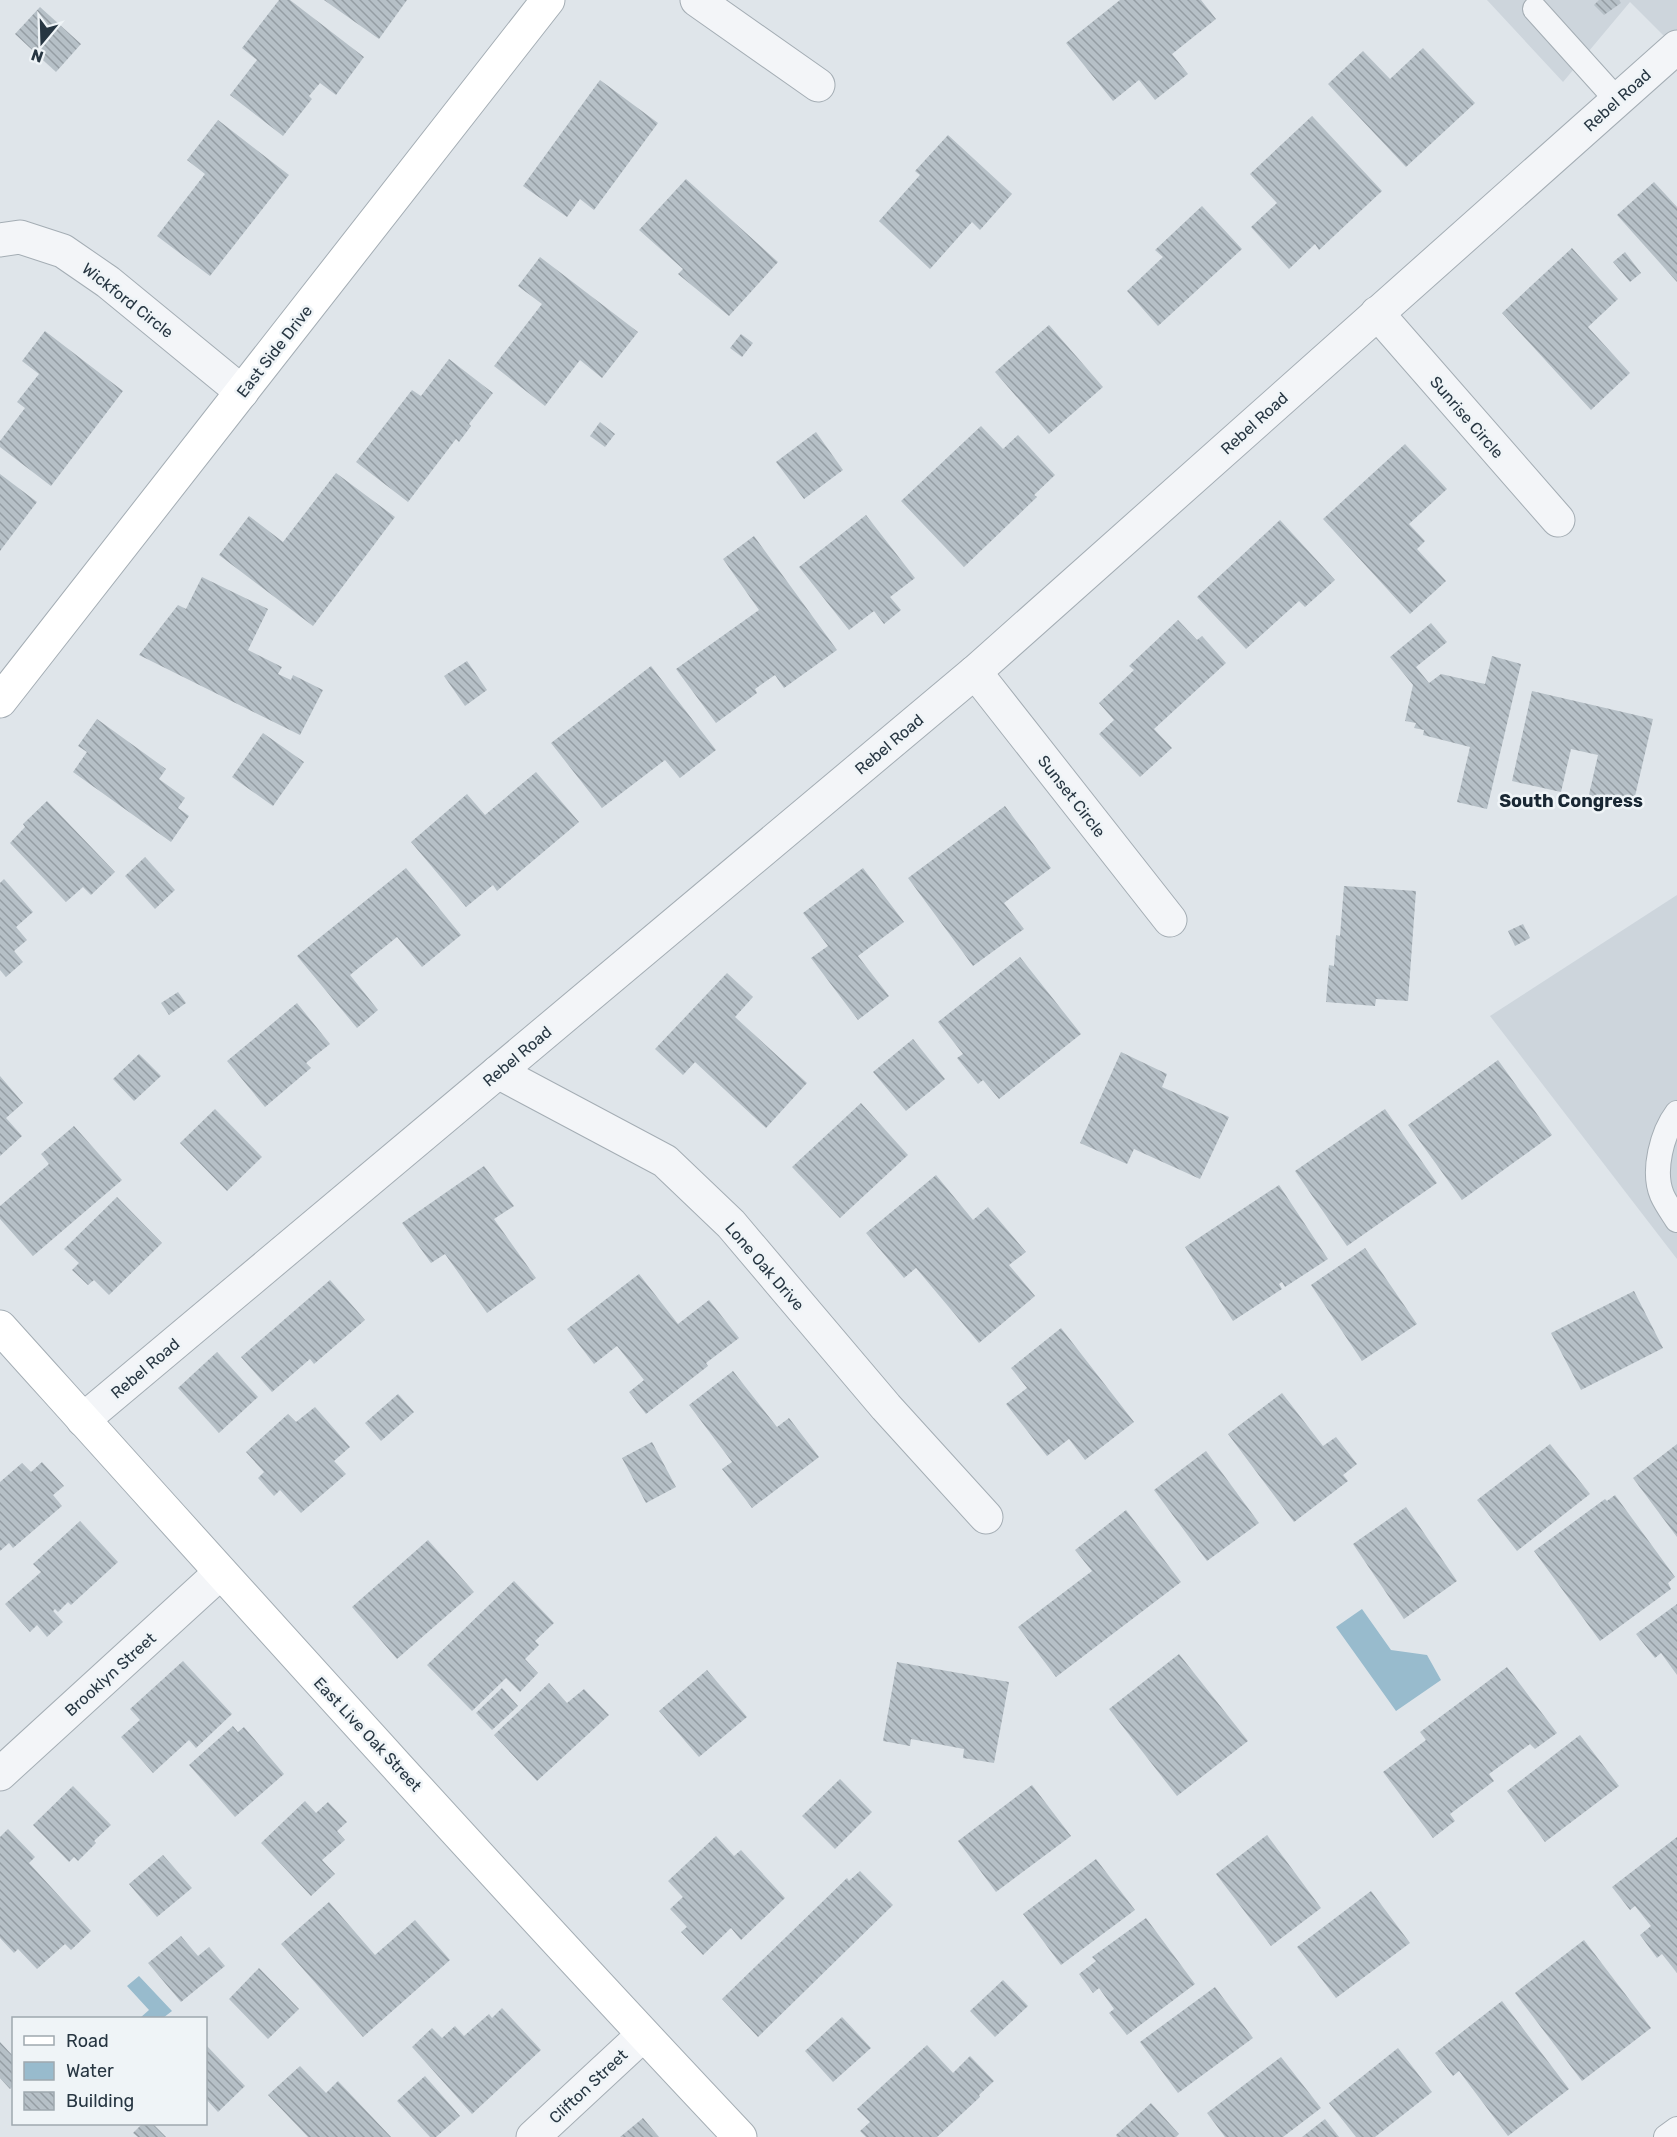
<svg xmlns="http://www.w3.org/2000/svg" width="1677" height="2137" font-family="Rubik,sans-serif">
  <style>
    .built { fill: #cdd5dc }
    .water { fill: #98bbcd }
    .building { fill: url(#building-back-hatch) }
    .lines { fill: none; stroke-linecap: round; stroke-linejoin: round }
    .lane-casing { stroke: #a4adb4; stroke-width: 26 }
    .street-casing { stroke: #a4adb4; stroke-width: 35 }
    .secondary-casing { stroke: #a4adb4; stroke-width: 35 }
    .lane { stroke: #f3f5f8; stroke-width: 24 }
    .street { stroke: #f3f5f8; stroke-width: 33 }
    .secondary { stroke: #fff; stroke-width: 33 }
    .labels { text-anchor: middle; stroke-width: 5; stroke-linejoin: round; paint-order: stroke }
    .street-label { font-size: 16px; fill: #273642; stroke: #eff4f7 }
    .neighbourhood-label { font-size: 18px; font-weight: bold; fill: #192733; stroke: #eff4f7 }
  </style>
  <defs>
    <pattern id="building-back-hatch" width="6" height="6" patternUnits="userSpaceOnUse" patternTransform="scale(1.5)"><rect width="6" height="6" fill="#b6c0c7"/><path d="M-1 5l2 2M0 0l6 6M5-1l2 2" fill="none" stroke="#949da3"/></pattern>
  </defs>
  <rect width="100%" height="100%" fill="#dfe5ea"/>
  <!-- built -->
  <g class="built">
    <polygon points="1487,0 1677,0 1677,49 1630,2 1563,82"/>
    <polygon points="1677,895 1677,1259 1490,1016"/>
  </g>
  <!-- water -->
  <g class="water">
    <polygon points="1362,1609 1391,1650 1427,1655 1441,1680 1396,1711 1336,1627"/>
    <polygon points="139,1976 172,2011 163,2018 140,2018 149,2010 127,1986"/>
  </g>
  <!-- building -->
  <g class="building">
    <polygon points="279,0 290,0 364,57 336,95 320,83 309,96 312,99 283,136 230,95 257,60 242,48"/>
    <polygon points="324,0 407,0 379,39"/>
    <polygon points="1120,0 1201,0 1216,19 1172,54 1188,74 1155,100 1139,80 1113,101 1066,43"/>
    <polygon points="1599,0 1619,0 1621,3 1604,15 1594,5"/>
    <polygon points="40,7 81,44 56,72 15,34"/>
    <polygon points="1423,48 1475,103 1406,167 1328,84 1363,51 1390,79"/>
    <polygon points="600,80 658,123 594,210 580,199 567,217 523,186"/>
    <polygon points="1312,116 1382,191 1319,250 1315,244 1289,269 1251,227 1277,203 1250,174"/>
    <polygon points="218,120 289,175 210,276 157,236 205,174 187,160"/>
    <polygon points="948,135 1012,194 980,230 972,222 930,269 879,221 920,175 915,171"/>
    <polygon points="686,179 778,262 729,316 678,274 683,269 639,230"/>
    <polygon points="1654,182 1677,207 1677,282 1617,215"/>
    <polygon points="1202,206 1242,249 1158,326 1127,291 1163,257 1155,250"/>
    <polygon points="1572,248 1618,299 1588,327 1630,373 1591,410 1502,313"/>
    <polygon points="1625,252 1641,273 1630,282 1613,262"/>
    <polygon points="540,257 638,332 602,378 580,360 545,406 494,366 542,304 518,286"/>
    <polygon points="1049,325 1103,387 1049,434 995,372"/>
    <polygon points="45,331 123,391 51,486 0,447 0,441 25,408 17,402 39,374 22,361"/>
    <polygon points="741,334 753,343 742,357 730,348"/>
    <polygon points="449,359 493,393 469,424 471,426 459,442 456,439 408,502 356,462 412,390 421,396"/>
    <polygon points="600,422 615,434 605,447 590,436"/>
    <polygon points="981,426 1003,449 1018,435 1055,475 1034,495 1037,497 964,567 901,501"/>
    <polygon points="816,432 843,470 804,499 776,462"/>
    <polygon points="1405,444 1447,489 1409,524 1425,541 1417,549 1446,581 1410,614 1323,519"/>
    <polygon points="336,473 395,517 313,626 219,555 249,516 283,542"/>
    <polygon points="0,474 37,502 0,551"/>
    <polygon points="866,515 915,578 890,597 901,610 884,624 874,611 849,630 799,567"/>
    <polygon points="1280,520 1335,580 1305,607 1299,601 1246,649 1197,597"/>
    <polygon points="754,536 837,650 784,688 775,675 755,689 757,693 716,723 676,669 759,610 723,559"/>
    <polygon points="202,577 268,609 248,650 282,667 278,674 291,680 293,675 323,690 300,735 139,655 178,605 186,609"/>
    <polygon points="1178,620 1197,640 1202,636 1226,663 1154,729 1172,748 1140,777 1099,734 1114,720 1099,703 1134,670 1129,666"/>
    <polygon points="1431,623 1447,642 1416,667 1429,683 1441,674 1485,684 1492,656 1521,664 1487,809 1457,802 1470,747 1423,735 1424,730 1414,728 1416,723 1405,721 1413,685 1390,657"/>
    <polygon points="467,661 487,690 465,706 444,676"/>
    <polygon points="651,666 716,750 680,778 665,760 602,808 551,743"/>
    <polygon points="1532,691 1653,719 1632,809 1588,799 1598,755 1571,749 1561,792 1512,781"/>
    <polygon points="97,719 166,769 159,779 185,798 178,808 189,816 171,842 73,772 87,752 78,746"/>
    <polygon points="263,733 304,762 273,806 232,777"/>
    <polygon points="536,772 579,822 497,891 493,885 466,907 411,842 467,794 485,815"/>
    <polygon points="47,801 115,872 91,895 83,887 66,902 10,843 25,827 23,824"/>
    <polygon points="1005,806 1051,868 1004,903 1024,929 973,966 908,878"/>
    <polygon points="145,857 175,890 155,909 125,876"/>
    <polygon points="406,868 461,935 422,967 397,937 350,975 378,1010 357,1028 297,956"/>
    <polygon points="863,868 904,922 858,956 889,996 858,1020 811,958 828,946 803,913"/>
    <polygon points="4,879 33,912 16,927 27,940 14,951 23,962 6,977 0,970 0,883"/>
    <polygon points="1344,886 1416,891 1408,1001 1376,999 1375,1006 1326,1002 1329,965 1334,966 1336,935 1340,936"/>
    <polygon points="1523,924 1530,938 1515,946 1508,931"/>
    <polygon points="1020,957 1081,1034 999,1099 983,1080 978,1084 957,1058 963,1054 938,1022"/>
    <polygon points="727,973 753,997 735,1017 807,1083 766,1128 695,1062 683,1075 655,1049"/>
    <polygon points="178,992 186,1003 169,1015 161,1003"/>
    <polygon points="297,1003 330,1044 306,1063 311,1068 265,1107 227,1061"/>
    <polygon points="913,1039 945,1079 906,1111 873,1072"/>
    <polygon points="1121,1052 1167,1074 1162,1087 1229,1117 1200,1179 1134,1149 1127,1164 1080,1143"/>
    <polygon points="139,1054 161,1076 134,1101 113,1079"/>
    <polygon points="1498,1060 1552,1135 1462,1200 1408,1125"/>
    <polygon points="0,1076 23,1103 6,1118 22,1136 0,1156"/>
    <polygon points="861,1103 908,1155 840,1218 792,1167"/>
    <polygon points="215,1109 262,1157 227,1191 180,1143"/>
    <polygon points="1385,1109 1437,1183 1347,1246 1295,1171"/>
    <polygon points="74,1126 122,1180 33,1256 0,1219 0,1206 49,1164 41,1154"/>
    <polygon points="484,1166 514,1206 494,1219 536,1278 487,1313 445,1254 431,1263 402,1223"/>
    <polygon points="936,1175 973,1220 988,1207 1026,1252 1009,1265 1035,1296 979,1343 916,1268 904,1278 866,1233"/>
    <polygon points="1279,1185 1328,1259 1285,1287 1282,1282 1279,1284 1282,1289 1233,1321 1185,1247"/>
    <polygon points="117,1197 162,1243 109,1295 94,1280 88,1285 72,1270 79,1263 64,1249"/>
    <polygon points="1365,1248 1417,1324 1362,1361 1311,1285"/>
    <polygon points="639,1274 678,1324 709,1300 739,1338 706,1363 708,1366 646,1414 629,1392 644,1380 617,1346 594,1364 567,1329"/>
    <polygon points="330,1280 365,1320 314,1364 310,1359 272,1392 241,1357"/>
    <polygon points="1634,1291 1663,1348 1581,1390 1551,1333"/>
    <polygon points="1061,1328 1134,1422 1085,1460 1069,1439 1047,1456 1006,1404 1027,1388 1011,1368"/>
    <polygon points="217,1352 258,1397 219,1433 178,1388"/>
    <polygon points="733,1371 777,1427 789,1418 819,1457 752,1508 722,1469 732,1462 689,1405"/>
    <polygon points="1282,1393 1323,1446 1336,1437 1357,1464 1343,1475 1348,1481 1294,1522 1228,1434"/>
    <polygon points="398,1394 414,1412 381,1441 365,1423"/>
    <polygon points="315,1407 350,1447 334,1461 346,1474 301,1513 280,1490 274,1496 258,1478 264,1472 246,1452 288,1414 296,1422"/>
    <polygon points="652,1442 676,1487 646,1503 622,1458"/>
    <polygon points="1550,1444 1590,1494 1517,1551 1477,1500"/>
    <polygon points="1677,1444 1677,1537 1633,1478"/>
    <polygon points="1206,1451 1259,1523 1207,1561 1154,1490"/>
    <polygon points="42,1462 64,1486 53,1495 62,1506 13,1548 9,1543 0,1551 0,1482 22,1463 31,1472"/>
    <polygon points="1615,1495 1675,1577 1668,1583 1671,1589 1600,1641 1534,1551 1605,1499 1607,1501"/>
    <polygon points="1406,1507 1457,1581 1404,1619 1353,1544"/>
    <polygon points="1126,1510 1181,1582 1056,1677 1018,1627 1092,1571 1075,1550"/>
    <polygon points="80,1521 118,1562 71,1605 68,1602 58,1612 55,1609 53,1611 63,1622 47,1637 37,1625 30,1632 5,1604 41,1572 33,1564"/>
    <polygon points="428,1540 474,1592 397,1659 352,1607"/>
    <polygon points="514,1581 554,1623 535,1641 539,1645 525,1659 538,1673 520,1692 506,1678 472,1711 427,1665"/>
    <polygon points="1677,1604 1677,1675 1661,1653 1655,1658 1636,1634"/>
    <polygon points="1179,1654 1248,1741 1177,1796 1109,1709"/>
    <polygon points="183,1661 232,1714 196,1748 189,1740 153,1773 121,1737 140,1720 130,1709"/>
    <polygon points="897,1662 1009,1682 994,1763 963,1758 964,1749 911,1739 910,1746 883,1741"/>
    <polygon points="1507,1667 1557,1733 1535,1749 1530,1744 1489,1774 1494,1781 1450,1814 1455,1821 1433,1838 1383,1772 1426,1740 1420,1732"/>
    <polygon points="707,1670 747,1717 699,1757 659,1711"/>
    <polygon points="549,1683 567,1703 584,1689 609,1715 537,1781 494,1735"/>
    <polygon points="502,1688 518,1706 492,1730 476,1713"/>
    <polygon points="233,1726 238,1732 244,1727 284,1774 235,1817 189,1765"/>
    <polygon points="1580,1735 1619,1786 1545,1842 1507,1791"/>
    <polygon points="840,1779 872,1812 835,1849 802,1816"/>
    <polygon points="1032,1785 1071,1836 996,1892 958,1841"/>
    <polygon points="73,1786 111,1825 94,1841 96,1843 78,1861 74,1857 69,1862 33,1825"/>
    <polygon points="305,1801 316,1813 328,1802 347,1822 337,1831 345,1840 322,1860 335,1874 311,1896 261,1843"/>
    <polygon points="8,1829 35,1857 29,1863 91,1931 71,1950 65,1944 37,1969 18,1949 14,1953 0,1938 0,1837"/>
    <polygon points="1267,1835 1321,1908 1271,1946 1216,1874"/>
    <polygon points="716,1836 734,1856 741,1850 785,1898 741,1940 731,1928 703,1955 681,1932 687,1927 670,1909 683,1897 668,1881"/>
    <polygon points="1677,1837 1677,1973 1662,1954 1657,1958 1640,1935 1651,1926 1635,1906 1630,1910 1612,1887"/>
    <polygon points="163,1855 192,1888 157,1917 129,1884"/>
    <polygon points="1096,1859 1135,1910 1061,1965 1023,1914"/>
    <polygon points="860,1871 893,1905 758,2037 722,1999 847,1878 849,1881"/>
    <polygon points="1371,1891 1410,1943 1336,1998 1297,1947"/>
    <polygon points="329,1902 375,1955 415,1920 450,1960 363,2037 281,1944"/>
    <polygon points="1146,1918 1195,1984 1127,2035 1109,2013 1114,2009 1099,1988 1093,1993 1079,1974 1096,1961 1092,1957"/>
    <polygon points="181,1936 198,1956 209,1947 225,1966 181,2002 148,1963"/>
    <polygon points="1584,1940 1651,2028 1582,2081 1515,1993"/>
    <polygon points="259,1968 299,2009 268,2039 229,1999"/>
    <polygon points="1003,1980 1028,2006 995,2037 970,2011"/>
    <polygon points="1215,1987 1253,2038 1178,2093 1140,2042"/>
    <polygon points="1502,2001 1569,2089 1508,2136 1459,2071 1453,2076 1435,2053"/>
    <polygon points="502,2008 541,2050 472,2114 412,2047 432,2028 442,2038 455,2026 464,2036 489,2014 492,2018"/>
    <polygon points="842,2017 871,2048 833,2082 805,2051"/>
    <polygon points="0,2042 14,2057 14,2085 10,2089 0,2078"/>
    <polygon points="206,2045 245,2086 218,2112 206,2099"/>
    <polygon points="927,2045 953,2073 970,2056 994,2081 979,2095 980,2097 937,2137 866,2137 860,2131 870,2122 857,2109"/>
    <polygon points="1398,2048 1432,2092 1375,2137 1356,2137 1329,2103"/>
    <polygon points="1281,2057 1321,2108 1283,2137 1225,2137 1207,2113"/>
    <polygon points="300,2066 326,2093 338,2081 391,2137 308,2137 268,2095"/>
    <polygon points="425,2076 460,2116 436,2137 430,2137 397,2101"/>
    <polygon points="1151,2103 1179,2134 1176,2137 1117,2137 1116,2135"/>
    <polygon points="643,2118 659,2137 620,2137"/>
    <polygon points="1325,2119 1339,2137 1302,2137"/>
    <polygon points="142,2124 153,2124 166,2137 138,2137 133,2133"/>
  </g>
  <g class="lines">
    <defs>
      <g id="lane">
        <polyline points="1535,9 1617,100"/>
        <path d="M1677 1113C1662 1133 1652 1171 1662 1195 1666 1204 1672 1212 1677 1220"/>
        <polyline points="1666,2137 1677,2129"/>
      </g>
      <g id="street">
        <polyline points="697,0 818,85"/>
        <polyline points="0,240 20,237 63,251 108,282 242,392"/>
        <polyline points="1377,313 1558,520"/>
        <polyline points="975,672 1170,920"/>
        <polyline points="498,1072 665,1161 731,1224 886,1407 986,1517"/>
        <polyline points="83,1420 975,672 1677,47"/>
        <polyline points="0,1774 220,1573"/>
        <polyline points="533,2137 643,2035"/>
      </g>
      <g id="secondary">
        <polyline points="0,701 548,0"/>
        <path d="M0 1327C245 1599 489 1871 740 2137"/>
      </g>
    </defs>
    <!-- lane casing -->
    <use href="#lane" class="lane-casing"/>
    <!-- street casing -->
    <use href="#street" class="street-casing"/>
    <!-- secondary casing -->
    <use href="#secondary" class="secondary-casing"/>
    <!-- lane -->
    <use href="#lane" class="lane"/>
    <!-- street -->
    <use href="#street" class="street"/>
    <!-- secondary -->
    <use href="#secondary" class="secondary"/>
  </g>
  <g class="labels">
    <!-- street labels -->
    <g class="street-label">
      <text transform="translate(1617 100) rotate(-42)" y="6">Rebel Road</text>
      <text transform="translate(128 300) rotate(38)" y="6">Wickford Circle</text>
      <text transform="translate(274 351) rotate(-52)" y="6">East Side Drive</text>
      <text transform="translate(1467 417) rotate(49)" y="6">Sunrise Circle</text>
      <text transform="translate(1254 423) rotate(-42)" y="6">Rebel Road</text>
      <text transform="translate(889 744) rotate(-40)" y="6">Rebel Road</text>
      <text transform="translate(1072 796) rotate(52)" y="6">Sunset Circle</text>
      <text transform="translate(517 1056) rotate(-40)" y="6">Rebel Road</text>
      <text transform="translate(765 1266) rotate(49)" y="6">Lone Oak Drive</text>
      <text transform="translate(145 1368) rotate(-40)" y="6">Rebel Road</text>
      <text transform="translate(110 1674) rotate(-42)" y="6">Brooklyn Street</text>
      <text transform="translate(368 1734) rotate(47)" y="6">East Live Oak Street</text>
      <text transform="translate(588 2086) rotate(-43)" y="6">Clifton Street</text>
    </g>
    <!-- neighbourhood labels -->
    <g class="neighbourhood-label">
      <text x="1571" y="807">South Congress</text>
    </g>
  </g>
  <!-- legend -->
  <rect x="12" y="2017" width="195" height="108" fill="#eff4f7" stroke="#9fa8af" stroke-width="1.5"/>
  <rect x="24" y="2036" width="30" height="9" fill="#ffffff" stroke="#9fa8af" stroke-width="1.5"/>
  <text x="66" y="2047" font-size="18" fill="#273642">Road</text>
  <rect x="24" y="2062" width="30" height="18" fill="#98bbcd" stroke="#9fa8af" stroke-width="1.5"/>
  <text x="66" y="2077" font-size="18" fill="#273642">Water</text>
  <rect x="24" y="2092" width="30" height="18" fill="url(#building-back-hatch)" stroke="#9fa8af" stroke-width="1.5"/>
  <text x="66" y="2107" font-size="18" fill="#273642">Building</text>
  <!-- north arrow -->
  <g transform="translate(42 42) rotate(199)" stroke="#eff4f7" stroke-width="4.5" paint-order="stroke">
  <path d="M0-4.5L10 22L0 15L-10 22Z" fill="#273642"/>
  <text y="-9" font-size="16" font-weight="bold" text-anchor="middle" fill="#273642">N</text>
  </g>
</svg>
